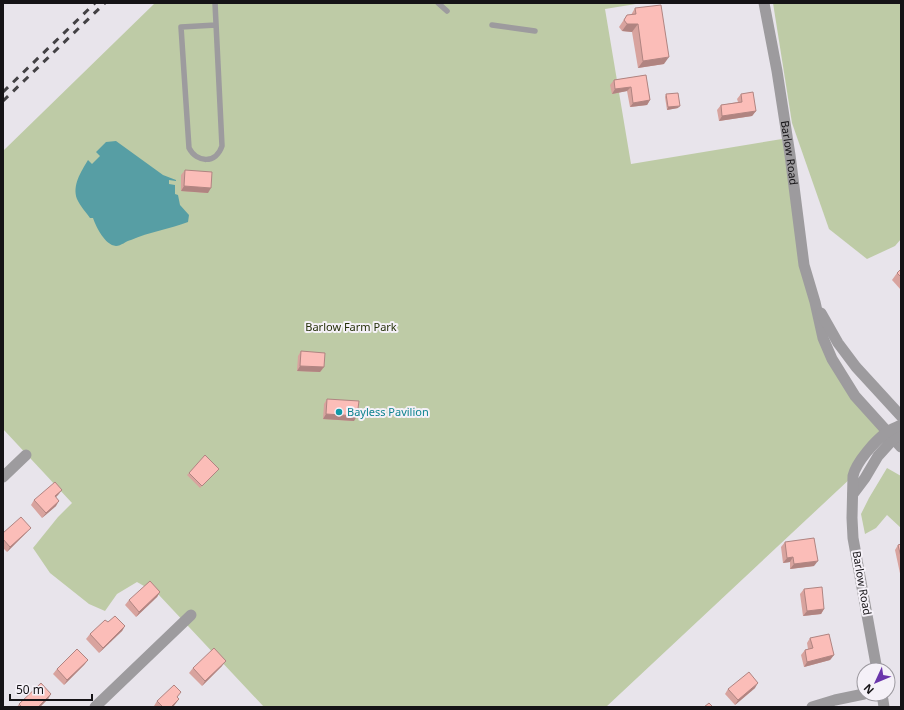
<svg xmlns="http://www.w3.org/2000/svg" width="904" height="710" font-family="'Noto Sans',sans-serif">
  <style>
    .green { fill: #becba6 }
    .water { fill: #579ea4 }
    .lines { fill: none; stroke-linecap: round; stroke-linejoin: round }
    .service { stroke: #9d9b9e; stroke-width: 5.5 }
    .minor { stroke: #9d9b9e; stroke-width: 11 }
    .tertiary { stroke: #9d9b9e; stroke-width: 11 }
    .rail { stroke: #434144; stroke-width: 3; stroke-dasharray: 7 7; stroke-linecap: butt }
    .wall { fill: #d8a39e }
    .shaded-wall { fill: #b08481 }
    .building { fill: #fbbdb8; stroke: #b08481 }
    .culture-dot { fill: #0f9aa8; stroke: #f5f1f8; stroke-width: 1.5 }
    .labels { text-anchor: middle; stroke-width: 4; stroke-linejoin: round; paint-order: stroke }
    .street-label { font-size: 11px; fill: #151316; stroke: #f5f1f8 }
    .park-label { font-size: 11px; fill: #253009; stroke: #f5f1f8 }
    .culture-label { font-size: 11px; fill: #0d838f; stroke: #f5f1f8; text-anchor: start }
  </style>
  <rect width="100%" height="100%" fill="#e8e4eb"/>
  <!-- green -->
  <g class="green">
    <polygon points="155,3 642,3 605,9 631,164 782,139 820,341 887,432 853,476 606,707 264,707 158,594 137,582 117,594 105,611 89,604 50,573 33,548 58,517 72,503 3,429 3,151"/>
    <polygon points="773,3 901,3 901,239 895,246 867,259 829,229 792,123"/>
    <polygon points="887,468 901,476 901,528 887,515 876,528 865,534 861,514 869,498"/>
  </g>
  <!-- water -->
  <path class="water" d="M116 141 163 175 176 180V181L169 180V184L175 185V194L178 195 180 205 189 215 188 222C169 229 149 232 131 240 126 241 121 246 116 246 105 245 96 227 93 218H90C86 212 80 206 77 199 72 185 81 172 88 160L92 164 100 156 96 152 106 142Z"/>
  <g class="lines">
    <!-- service -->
    <g class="service">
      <path d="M215 3 222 146C216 164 197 163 189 148L181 27 216 25"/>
      <polyline points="438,3 447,11"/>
      <polyline points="492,25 535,31"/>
    </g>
    <!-- minor -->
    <g class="minor">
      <polyline points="3,477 26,455"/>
      <polyline points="95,707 191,615"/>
      <polyline points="812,707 835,700 864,694"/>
    </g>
    <!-- tertiary -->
    <g class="tertiary">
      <path id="s1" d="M764 3 777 71 790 155 804 265 815 302 823 338 832 359 855 396 901 447"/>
      <polyline points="821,313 838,343 856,367 901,416"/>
      <polyline points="853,494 865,478 878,456 897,435"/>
      <path d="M877 670 853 538 852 518 853 476C856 462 875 441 887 432 891 429 897 427 901 425"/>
      <polyline points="882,694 884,707"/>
    </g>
    <!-- rail -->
    <g class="rail">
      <polyline points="3,92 95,3"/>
      <polyline points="3,101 105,3"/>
    </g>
  </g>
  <!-- wall -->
  <g class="wall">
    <polygon points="635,8 664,64 638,68 632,32 622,31 619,27 627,15 631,15"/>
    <polygon points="646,75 650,100 647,105 630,107 627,91 612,94 610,85 614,80"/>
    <polygon points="666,94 678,108 667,110 665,97"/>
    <polygon points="741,94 756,111 752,116 719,121 717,110 721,105 738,102 737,99"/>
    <polygon points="185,170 208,193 181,191 181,175"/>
    <polygon points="901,269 901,290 892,280 897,273"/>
    <polygon points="301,351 324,367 320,372 297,371 298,356"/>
    <polygon points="327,399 354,421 323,419 324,404"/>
    <polygon points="219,469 200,488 187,475 189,473"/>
    <polygon points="62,490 56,497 56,506 42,518 31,505 34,500"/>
    <polygon points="27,532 7,552 3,548 3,533"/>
    <polygon points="785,542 814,566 790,569 790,562 783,563 781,547"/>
    <polygon points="901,544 901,578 895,550 898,545"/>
    <polygon points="804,589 824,609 821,614 803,616 800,594"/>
    <polygon points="160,592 157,597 136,617 125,605 129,600"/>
    <polygon points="125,626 122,631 99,653 86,639 90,634"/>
    <polygon points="810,638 834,655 830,660 804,667 801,655 805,650 808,649 807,643"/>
    <polygon points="88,660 84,665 64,685 53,674 57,669"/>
    <polygon points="222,666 202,686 189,673 193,668"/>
    <polygon points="755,688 735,705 725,694 728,689"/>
    <polygon points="51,694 48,699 40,707 17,707 19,704"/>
    <polygon points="178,698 179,699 173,707 155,707 154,706 157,701"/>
  </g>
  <!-- shaded-wall -->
  <g class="shaded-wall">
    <polygon points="627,24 638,24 632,32 622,31"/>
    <polygon points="669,57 664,64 638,68 643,61"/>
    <polygon points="631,87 627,91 612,94 615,89"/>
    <polygon points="650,100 647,105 630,107 633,103"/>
    <polygon points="680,106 678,108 667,110 668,107"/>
    <polygon points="756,111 752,116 719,121 722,116"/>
    <polygon points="184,186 211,188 208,193 181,191"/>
    <polygon points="300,366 324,367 320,372 297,371"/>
    <polygon points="326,414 357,416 354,421 323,419"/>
    <polygon points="62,490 58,495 52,501 55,496"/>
    <polygon points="59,501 56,506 42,518 46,513"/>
    <polygon points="31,528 7,552 10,547"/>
    <polygon points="793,557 790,562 783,563 787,558"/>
    <polygon points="818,561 814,566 790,569 794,564"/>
    <polygon points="160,592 157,597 136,617 139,612"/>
    <polygon points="824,609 821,614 803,616 807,611"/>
    <polygon points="125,626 122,631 99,653 103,648"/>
    <polygon points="834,655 830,660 804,667 807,662"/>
    <polygon points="88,660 84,665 64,685 67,680"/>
    <polygon points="226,661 222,666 202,686 205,681"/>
    <polygon points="758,683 755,688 735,705 738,700"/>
    <polygon points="51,694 48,699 40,707 38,707"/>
    <polygon points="179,699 173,707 171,707"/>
  </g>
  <!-- building -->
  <g class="building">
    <polygon points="661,5 669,57 643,61 638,24 627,24 624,20 627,15 636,14 635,8"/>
    <polygon points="646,75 650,100 633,103 631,87 615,89 614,80"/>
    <polygon points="753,92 756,111 722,116 721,105 742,102 741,94"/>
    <polygon points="678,93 680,106 668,107 666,94"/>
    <polygon points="185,170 212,172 211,188 184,186"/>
    <polygon points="901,269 901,277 897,273"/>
    <polygon points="301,351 325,353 324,367 300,366"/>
    <polygon points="327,399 359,401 357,416 326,414"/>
    <polygon points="205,455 219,469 202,486 189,473"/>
    <polygon points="55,482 62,490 55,496 59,501 46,513 34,500"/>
    <polygon points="21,517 31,528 10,547 3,539 3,533"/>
    <polygon points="814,538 818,561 794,564 793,557 787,558 785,542"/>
    <polygon points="901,544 901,557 898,545"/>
    <polygon points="150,581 160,592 139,612 129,600"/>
    <polygon points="822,587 824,609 807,611 804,589"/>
    <polygon points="115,616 125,626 103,648 90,634 105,620 108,622"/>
    <polygon points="829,634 834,655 807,662 805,650 813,648 810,638"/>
    <polygon points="214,648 226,661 205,681 193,668"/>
    <polygon points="77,649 88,660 67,680 57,669"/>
    <polygon points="749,672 758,683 738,700 728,689"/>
    <polygon points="41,683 51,694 38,707 22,707 19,704"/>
    <polygon points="174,685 181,692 177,697 179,699 171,707 163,707 157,701"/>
    <polygon points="709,703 713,707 704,707"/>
  </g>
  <!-- markers -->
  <circle class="culture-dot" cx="339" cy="412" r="4"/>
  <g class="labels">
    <!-- street labels -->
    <g class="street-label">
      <text dy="4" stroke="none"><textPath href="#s1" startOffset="152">Barlow Road</textPath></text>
      <text transform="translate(862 583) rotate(80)" y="4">Barlow Road</text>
    </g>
    <!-- park labels -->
    <g class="park-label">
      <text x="351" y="331">Barlow Farm Park</text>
    </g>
    <!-- culture labels -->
    <g class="culture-label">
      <text x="347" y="416">Bayless Pavilion</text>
    </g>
  </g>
  <!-- border -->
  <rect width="904" height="710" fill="none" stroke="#151316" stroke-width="8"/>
  <!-- north arrow -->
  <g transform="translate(876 682) rotate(226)"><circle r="19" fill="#f5f1f8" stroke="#9b989e"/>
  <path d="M0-3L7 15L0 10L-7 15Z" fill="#6a35ab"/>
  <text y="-6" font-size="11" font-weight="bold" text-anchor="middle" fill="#151316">N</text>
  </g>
  <!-- scale -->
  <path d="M10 694v6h82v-6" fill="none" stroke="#151316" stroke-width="2"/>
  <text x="16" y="694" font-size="12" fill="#151316" stroke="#f5f1f8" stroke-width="3" paint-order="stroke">50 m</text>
</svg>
